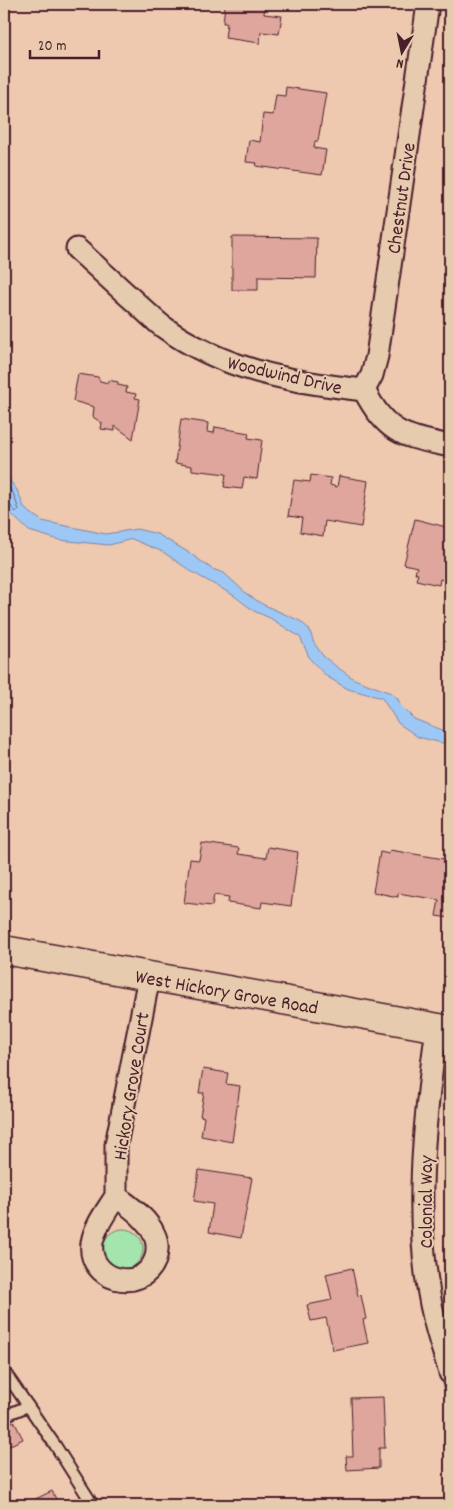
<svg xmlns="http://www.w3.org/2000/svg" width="454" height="1509" font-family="Dekko,sans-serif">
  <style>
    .green { fill: #a4e4ad; stroke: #77826c }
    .water { fill: #9dc8f6; stroke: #7c84a5 }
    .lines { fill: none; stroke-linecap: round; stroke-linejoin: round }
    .shore { stroke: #6b637c; stroke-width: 1 }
    .building { fill: #dea69c; stroke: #4a1f2b }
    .lane-casing { stroke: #4a1f2b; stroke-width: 14 }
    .street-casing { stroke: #4a1f2b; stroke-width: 25 }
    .secondary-casing { stroke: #4a1f2b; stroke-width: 31 }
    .lane { stroke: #e7cbae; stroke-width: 10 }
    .street { stroke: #e7cbae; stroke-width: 21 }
    .secondary { stroke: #e7cbae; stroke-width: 28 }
    .labels { text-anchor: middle; stroke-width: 4; stroke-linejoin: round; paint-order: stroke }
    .street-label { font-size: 20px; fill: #4a1f2b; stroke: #e7cbae }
  </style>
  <rect width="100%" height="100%" fill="#eec9b0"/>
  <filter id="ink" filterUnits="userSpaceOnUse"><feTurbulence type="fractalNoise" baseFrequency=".02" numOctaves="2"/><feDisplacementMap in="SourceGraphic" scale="10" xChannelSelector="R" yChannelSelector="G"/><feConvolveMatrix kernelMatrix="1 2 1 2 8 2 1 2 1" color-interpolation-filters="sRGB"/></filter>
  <g filter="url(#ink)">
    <!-- green -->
    <circle class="green" cx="123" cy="1249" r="20"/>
    <!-- water -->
    <polygon class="water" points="4,473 17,490 25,509 42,521 106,534 137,529 157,534 188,552 212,569 224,573 248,595 262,604 300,621 309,629 314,643 323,656 337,667 354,679 391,693 398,699 400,705 414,719 450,733 450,745 418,737 398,723 382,698 348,689 326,676 310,659 300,637 270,618 254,611 233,595 192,572 163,552 132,539 109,545 59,540 29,531 8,511 4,505"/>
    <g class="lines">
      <!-- shore -->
      <polyline class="shore" points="4,481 13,493 19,510 16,512 9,504 4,503"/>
    </g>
    <!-- building -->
    <g class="building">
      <polygon points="225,4 265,4 264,14 282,16 279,34 261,32 260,43 225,38 227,23 223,23"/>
      <polygon points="286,87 326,93 318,141 315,141 314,148 326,150 322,175 256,166 257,163 246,162 249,140 260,142 263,114 273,115 276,95 285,96"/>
      <polygon points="232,237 317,238 316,278 258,277 258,290 232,290"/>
      <polygon points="78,374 98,377 100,381 108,383 108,380 118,382 118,385 127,387 126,392 136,394 135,398 140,399 133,439 115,426 115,431 101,429 102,423 93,417 94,407 73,401"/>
      <polygon points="181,419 208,423 207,432 214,433 215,427 249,433 248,438 262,440 257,479 244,477 242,489 224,487 226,474 192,470 192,466 175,463"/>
      <polygon points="311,475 331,478 330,485 337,487 339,476 368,481 361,527 325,521 323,536 300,532 302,518 288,516 294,480 310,482"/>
      <polygon points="415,519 450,528 450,582 440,579 439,585 416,580 418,574 415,573 417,567 404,564"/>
      <polygon points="202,843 239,848 238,854 266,858 268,847 298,852 291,906 262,902 261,908 228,903 229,897 214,895 212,906 184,903 190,859 199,860"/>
      <polygon points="390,850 450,860 450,918 436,916 439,900 398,893 398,897 373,892 380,852 389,854"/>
      <polygon points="203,1069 228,1073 226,1084 240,1086 232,1142 201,1136 204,1117 200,1116 204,1093 199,1093"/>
      <polygon points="199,1170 252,1178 241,1238 209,1232 213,1204 194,1201"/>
      <polygon points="352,1268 358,1296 361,1295 366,1319 363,1320 368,1343 333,1350 326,1318 311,1321 307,1305 332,1300 326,1274"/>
      <polygon points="383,1397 385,1448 379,1448 379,1468 347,1470 346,1456 353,1456 351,1398"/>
      <polygon points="14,1421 23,1439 4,1448 4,1426"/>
      <polygon points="52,1491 59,1505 23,1505"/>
      <polygon points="393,1499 393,1505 356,1505 356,1500"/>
    </g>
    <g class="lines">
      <defs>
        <g id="lane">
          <polyline points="4,1371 55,1445 93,1505"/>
          <polyline points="4,1416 28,1406"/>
        </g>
        <g id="street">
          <path d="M77 249C96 266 114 283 133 300 143 309 152 318 162 326 223 370 290 382 364 390"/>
          <polyline points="364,390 372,375 377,356 428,4"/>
          <path d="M364 390C387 435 404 436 450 446"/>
          <path d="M437 1028C424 1120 412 1227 434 1318 438 1337 445 1355 450 1373"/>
          <path d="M116 1196C108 1209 94 1227 92 1243 87 1280 141 1295 155 1260 158 1251 158 1242 154 1234 147 1218 129 1206 116 1196V1145L149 977"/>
        </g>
        <polyline id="secondary" points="4,950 450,1030"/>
      </defs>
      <!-- lane casing -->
      <use href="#lane" class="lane-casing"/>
      <!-- street casing -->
      <use href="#street" class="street-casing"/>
      <!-- secondary casing -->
      <use href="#secondary" class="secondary-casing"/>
      <!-- lane -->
      <use href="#lane" class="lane"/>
      <!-- street -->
      <use href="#street" class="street"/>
      <!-- secondary -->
      <use href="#secondary" class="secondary"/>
    </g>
  </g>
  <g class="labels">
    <!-- street labels -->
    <g class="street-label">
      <text transform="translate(400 198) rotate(-82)" y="7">Chestnut Drive</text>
      <text transform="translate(285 374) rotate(13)" y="7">Woodwind Drive</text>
      <text transform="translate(227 991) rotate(10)" y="7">West Hickory Grove Road</text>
      <text transform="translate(130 1086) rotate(-81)" y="7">Hickory Grove Court</text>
      <text transform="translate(425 1202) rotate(-90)" y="7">Colonial Way</text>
    </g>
  </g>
  <!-- margin -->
  <rect width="454" height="1509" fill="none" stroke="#e7cbae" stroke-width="20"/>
  <rect x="10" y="10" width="434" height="1489" fill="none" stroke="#4a1f2b" stroke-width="2" filter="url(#ink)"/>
  <!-- north arrow -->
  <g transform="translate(402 52) rotate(190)" stroke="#e7cbae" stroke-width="4" paint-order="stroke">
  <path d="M0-4L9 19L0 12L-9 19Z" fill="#4a1f2b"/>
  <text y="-8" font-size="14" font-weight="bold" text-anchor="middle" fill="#4a1f2b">N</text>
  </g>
  <!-- scale -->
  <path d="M30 50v8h69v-8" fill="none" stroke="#4a1f2b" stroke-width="2.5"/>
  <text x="38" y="50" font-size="15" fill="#4a1f2b" stroke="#e7cbae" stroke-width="4" paint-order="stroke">20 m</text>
</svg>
